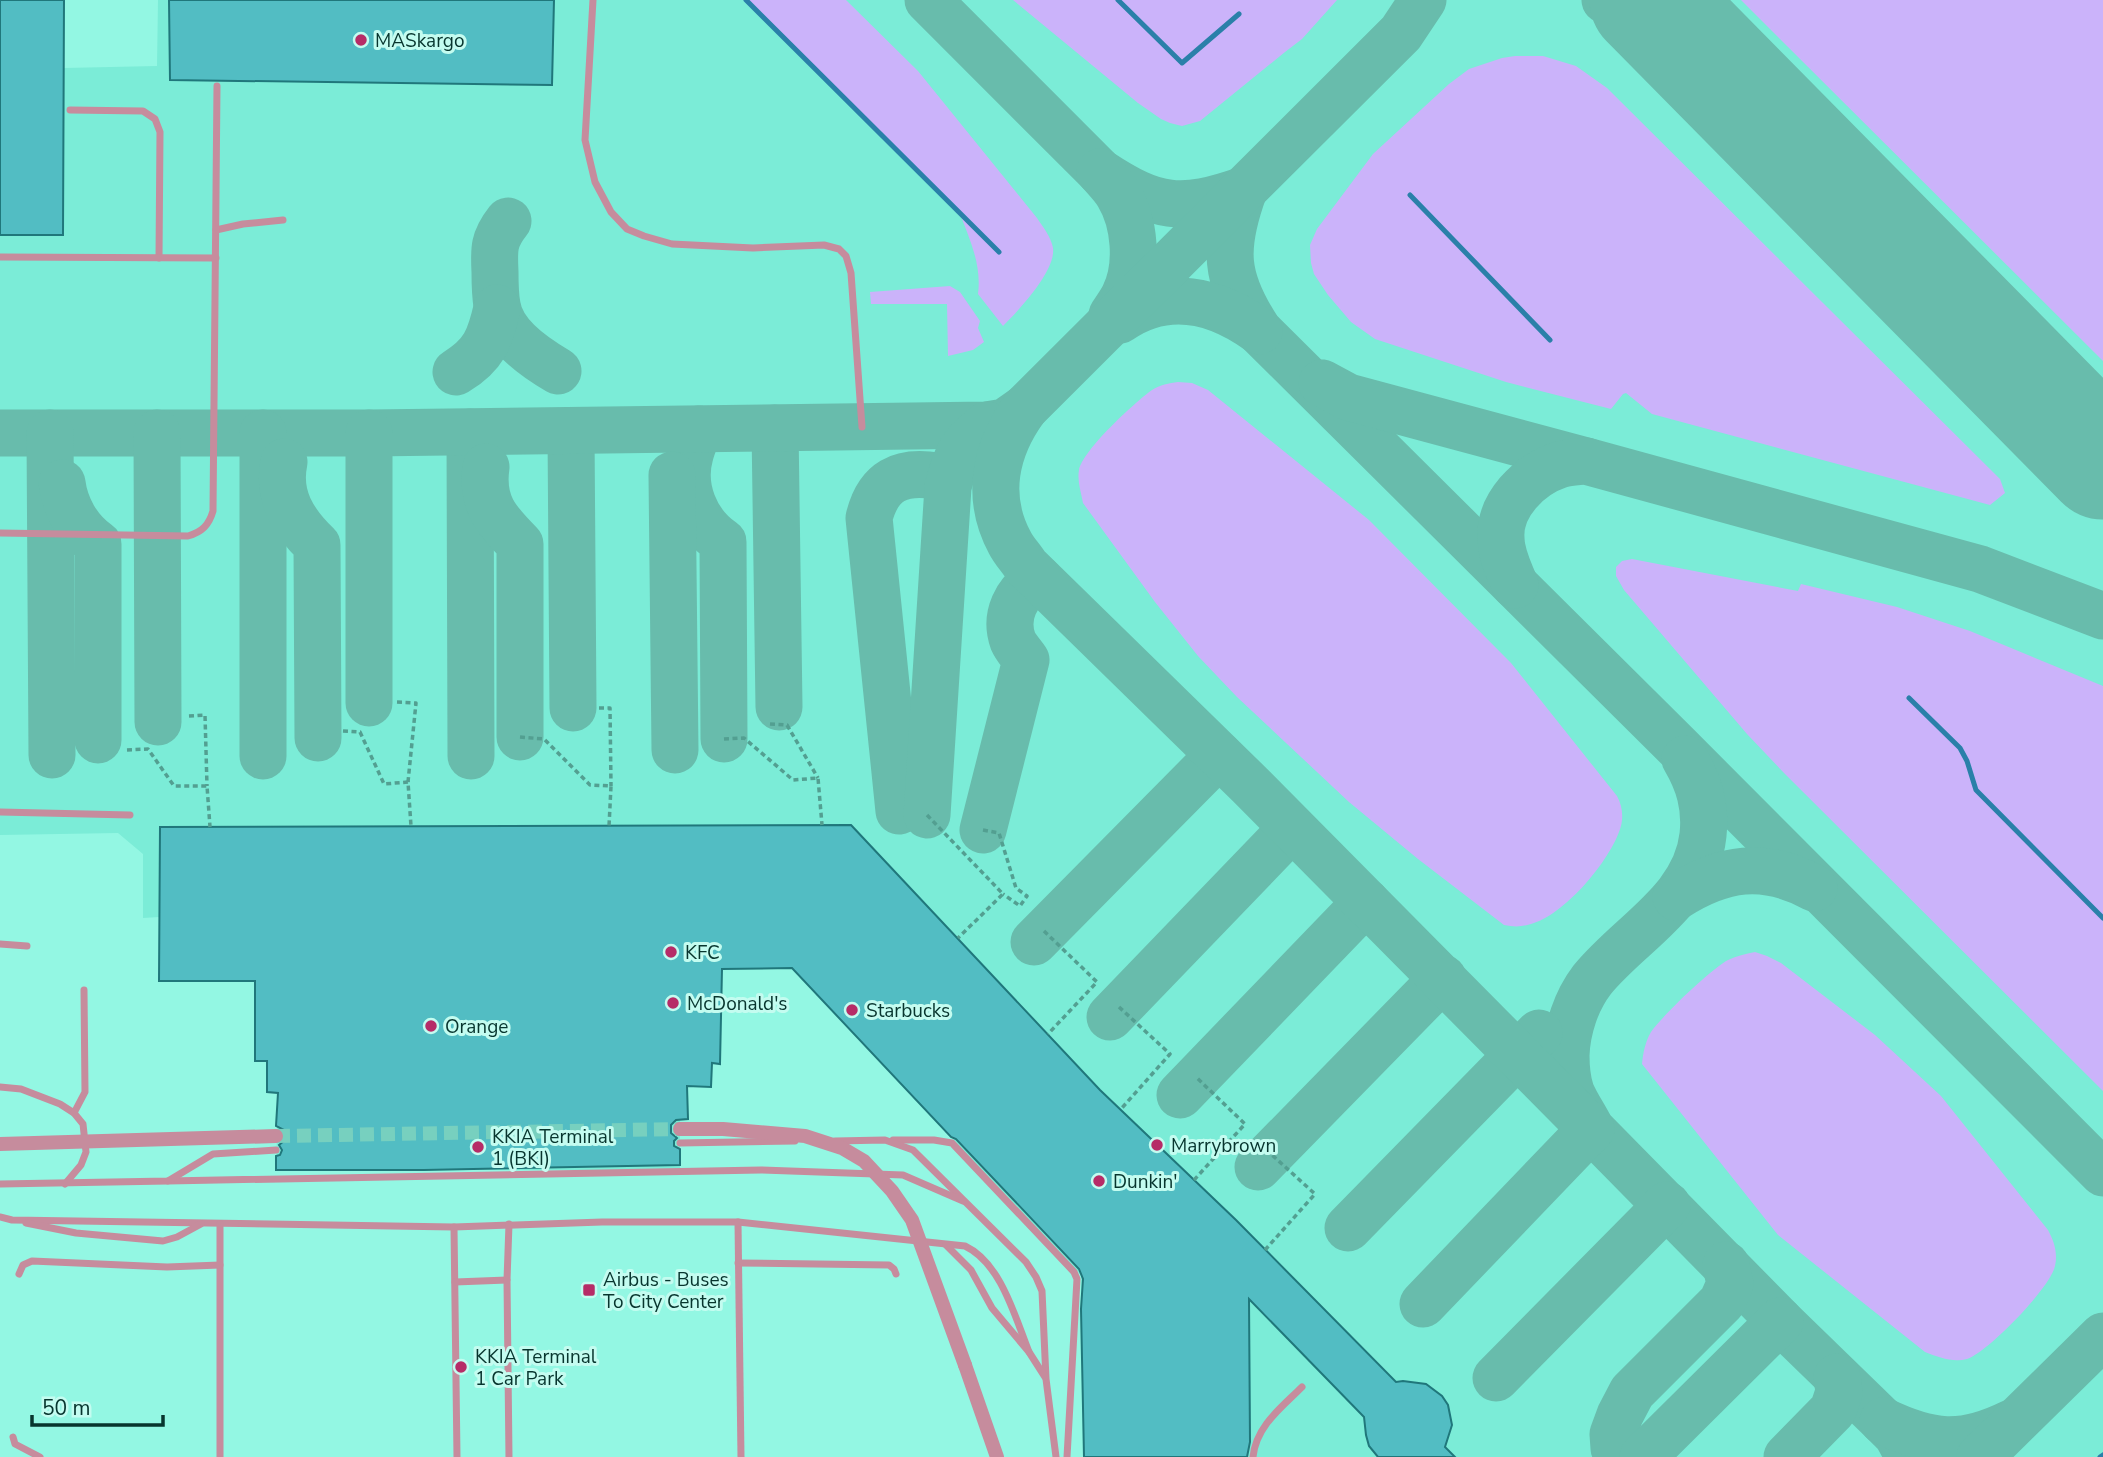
<svg xmlns="http://www.w3.org/2000/svg" width="2103" height="1457" font-family="'Nunito Sans',sans-serif">
  <style>
    .built { fill: #7becd7 }
    .green { fill: #cbb3fa }
    .lines { fill: none; stroke-linecap: round; stroke-linejoin: round }
    .stream { stroke: #2a80a9; stroke-width: 5 }
    .taxiway { stroke: #68bcac; stroke-width: 47 }
    .runway { stroke: #68bcac; stroke-width: 117 }
    .building { fill: #52bdc3; stroke: #20777b; stroke-width: 2 }
    .minor-tunnel { stroke: #77d0bf; stroke-width: 14; stroke-dasharray: 14 7; stroke-linecap: butt }
    .path { stroke: #539f91; stroke-width: 3.5; stroke-dasharray: 5 3.5; stroke-linecap: butt }
    .service { stroke: #c68c9d; stroke-width: 7 }
    .minor { stroke: #c68c9d; stroke-width: 14 }
    .minor-bridge { stroke: #c68c9d; stroke-width: 14 }
    .poi-dot { fill: #b62c67; stroke: #c4fcf0; stroke-width: 2.5 }
    .labels { text-anchor: middle; stroke-width: 6; stroke-linejoin: round; paint-order: stroke }
    .poi-label { font-size: 19px; fill: #07352e; stroke: #c4fcf0; text-anchor: start }
  </style>
  <rect width="100%" height="100%" fill="#93f7e3"/>
  <!-- built -->
  <polygon class="built" points="0,0 64,68 157,66 158,0 2103,0 2103,1457 1084,1457 1081,1275 792,968 722,969 720,1064 712,1064 711,1087 687,1087 688,1119 680,1119 680,1170 276,1170 278,1093 267,1092 267,1061 255,1061 254,981 159,981 159,917 143,918 143,854 118,833 0,835"/>
  <!-- green -->
  <g class="green">
    <path d="M746 0H846L918 71 1037 218C1043 227 1051 237 1053 248 1056 271 1018 311 1003 326L978 294C982 264 969 238 959 211Z"/>
    <polygon points="1013,0 1337,0 1302,39 1285,52 1200,121 1182,126 1170,123 1161,119 1138,103"/>
    <polygon points="1741,0 2103,0 2103,361"/>
    <polygon points="1515,56 1543,56 1576,66 1607,88 2000,479 2005,493 1990,505 1652,414 1626,393 1623,394 1611,409 1506,382 1375,339 1351,322 1328,295 1314,274 1311,263 1310,245 1317,229 1373,154 1449,84 1469,69 1502,58"/>
    <polygon points="950,286 960,292 980,321 978,328 984,342 973,350 948,356 947,304 871,304 870,292"/>
    <path d="M1178 382 1192 383 1208 390 1369 520 1511 663 1617 796C1623 807 1624 820 1619 832 1607 864 1564 915 1531 924 1521 927 1514 927 1504 925L1418 859 1349 802 1237 697 1198 656 1155 602 1083 503C1081 492 1077 481 1079 470 1083 450 1134 403 1152 390 1160 385 1169 383 1178 382Z"/>
    <polygon points="1632,559 1798,591 1801,584 1897,607 1970,631 2103,686 2103,1091 1785,774 1747,734 1624,590 1616,576 1616,567 1622,561"/>
    <path d="M1755 952 1767 956 1781 963 1875 1035 1941 1096 2048 1230C2054 1241 2058 1253 2055 1266 2051 1287 1988 1352 1967 1359 1953 1363 1938 1357 1925 1352L1778 1235 1642 1064C1643 1054 1645 1042 1651 1032 1662 1016 1711 969 1728 960 1737 956 1745 954 1755 952Z"/>
  </g>
  <g class="lines">
    <!-- stream -->
    <g class="stream">
      <polyline points="746,0 999,252"/>
      <polyline points="1118,0 1182,63 1239,14"/>
      <polyline points="1410,195 1550,340"/>
      <polyline points="1909,698 1960,748 1967,761 1976,790 2103,918"/>
      <polyline points="2100,1457 2103,1455"/>
    </g>
    <!-- taxiway -->
    <g class="taxiway">
      <path d="M928 0 1100 172C1156 209 1181 212 1244 190"/>
      <polyline points="1605,0 1660,12"/>
      <path d="M1100 172C1106 179 1113 186 1118 194 1135 222 1139 266 1124 296 1121 302 1116 309 1112 315"/>
      <path d="M1244 190C1223 248 1224 278 1259 331L1677 746 2103 1173"/>
      <path d="M508 221C493 240 494 250 495 272 495 283 495 294 497 305 501 334 534 357 558 371"/>
      <path d="M1120 320C1166 288 1216 300 1259 331"/>
      <path d="M456 372C484 355 490 339 497 308"/>
      <polyline points="1322,383 1348,397 1586,461"/>
      <polyline points="775,428 779,707"/>
      <path d="M699 429C696 438 692 446 690 455 681 487 695 523 723 542L724 739"/>
      <polyline points="571,431 573,708"/>
      <polyline points="470,432 471,756"/>
      <polyline points="0,433 369,433 987,425 1005,422 1025,408"/>
      <polyline points="50,433 52,755"/>
      <polyline points="157,433 158,722"/>
      <polyline points="263,433 263,756"/>
      <path d="M284 462C277 496 293 522 317 545L318 738"/>
      <path d="M486 467C481 503 496 520 520 544V737"/>
      <polyline points="672,475 675,750"/>
      <path d="M62 483C65 507 78 530 98 544V740"/>
      <path d="M1515 585C1509 570 1501 555 1501 538 1499 505 1529 475 1559 465 1567 462 1577 462 1586 461L1980 569 2103 616"/>
      <polyline points="369,703 369,433"/>
      <path d="M1685 759C1699 783 1706 806 1703 835 1696 901 1630 933 1592 980 1576 1001 1567 1029 1566 1055 1566 1066 1567 1080 1571 1092 1576 1104 1585 1117 1591 1129L1780 1321 1883 1421 1897 1435 1909 1457"/>
      <path d="M899 811 869 518C878 481 900 470 937 476"/>
      <path d="M927 815 948 487C956 456 960 445 987 425"/>
      <path d="M983 830 1026 660C1022 654 1016 648 1013 641 1004 616 1016 591 1039 579"/>
      <path d="M1676 897C1723 867 1764 861 1814 888"/>
      <polyline points="1034,942 1219,755"/>
      <polyline points="1110,1017 1292,828"/>
      <polyline points="1180,1095 1366,902"/>
      <polyline points="1258,1167 1443,978"/>
      <polyline points="1348,1228 1539,1033"/>
      <path d="M1423 1304 1591 1129 1250 785 1026 566C1021 558 1014 551 1010 543 985 497 995 449 1025 408L1401 33 1423 0"/>
      <polyline points="1496,1378 1667,1205"/>
      <path d="M1883 1421C1931 1444 1962 1447 2011 1423"/>
      <polyline points="1624,1457 1614,1448 1613,1434 1620,1415 1632,1392 1722,1302 1730,1284 1726,1265"/>
      <polyline points="1643,1457 1780,1321"/>
      <polyline points="1787,1457 1833,1410 1839,1392 1837,1377"/>
      <polyline points="1980,1457 2103,1336"/>
    </g>
    <!-- runway -->
    <polyline class="runway" points="1648,0 2103,461"/>
  </g>
  <!-- building -->
  <g class="building">
    <polygon points="0,0 64,0 63,235 0,235"/>
    <polygon points="169,0 554,0 552,85 170,80"/>
    <polygon points="851,825 1100,1090 1236,1220 1396,1382 1403,1381 1426,1384 1442,1396 1448,1405 1452,1425 1445,1447 1455,1457 1378,1457 1369,1446 1366,1435 1364,1417 1249,1299 1250,1442 1247,1457 1084,1457 1081,1309 1083,1279 1079,1269 956,1139 951,1137 792,968 722,969 720,1064 712,1063 711,1087 687,1086 688,1119 676,1120 671,1125 671,1133 677,1138 674,1141 674,1146 680,1149 680,1165 424,1170 276,1170 276,1156 280,1155 282,1150 279,1145 284,1141 286,1135 284,1130 276,1126 278,1093 267,1092 267,1061 255,1061 255,981 159,981 160,827"/>
  </g>
  <g class="lines">
    <!-- minor-tunnel -->
    <polyline class="minor-tunnel" points="276,1136 680,1129"/>
    <!-- path -->
    <g class="path">
      <polyline points="397,702 416,703 408,782"/>
      <polyline points="599,708 610,708 611,786"/>
      <polyline points="189,716 205,715 207,786"/>
      <polyline points="770,724 787,725 818,778"/>
      <polyline points="343,731 360,732 384,784 408,782 411,826"/>
      <polyline points="520,737 544,739 590,785 611,786 609,826"/>
      <polyline points="724,739 744,738 793,780 818,778 822,825"/>
      <polyline points="127,750 148,749 174,786 207,786 210,827"/>
      <polyline points="927,815 1003,894 958,938"/>
      <polyline points="983,830 999,833 1016,888 1027,896 1020,906 1003,894"/>
      <polyline points="1044,931 1097,982 1048,1034"/>
      <polyline points="1119,1007 1170,1054 1121,1109"/>
      <polyline points="1194,1180 1245,1124 1197,1078"/>
      <polyline points="1265,1250 1315,1194 1271,1154"/>
    </g>
    <!-- service -->
    <g class="service">
      <polyline points="593,0 585,140 595,182 611,212 627,229 644,236 672,244 753,248 824,245 839,249 846,256 851,273 862,427"/>
      <polyline points="70,110 143,111 155,119 160,132 159,258"/>
      <polyline points="216,230 243,224 283,220"/>
      <polyline points="0,257 216,258"/>
      <path d="M0 533 188 536C202 532 209 525 213 511L217 86"/>
      <polyline points="0,812 130,815"/>
      <polyline points="0,944 27,946"/>
      <polyline points="0,1087 21,1089 60,1104 74,1113 83,1124 86,1152 81,1165 65,1184"/>
      <polyline points="74,1113 85,1092 84,990"/>
      <polyline points="893,1140 934,1140 952,1143 1074,1272 1077,1279 1067,1457"/>
      <polyline points="835,1141 885,1140 913,1150 1026,1262 1036,1277 1042,1291 1046,1379 1056,1457"/>
      <polyline points="680,1143 795,1141"/>
      <polyline points="168,1181 761,1170 903,1175 963,1201"/>
      <polyline points="0,1184 168,1181 213,1154 276,1150"/>
      <path d="M0 1217 12 1220 454 1227 602 1222H738L965 1246C1001 1263 1015 1317 1029 1352"/>
      <polyline points="738,1222 741,1457"/>
      <polyline points="26,1223 76,1233 163,1241 177,1237 201,1224"/>
      <polyline points="220,1224 220,1457"/>
      <polyline points="454,1227 457,1457"/>
      <polyline points="946,1245 971,1270 992,1308 1029,1352 1045,1377"/>
      <polyline points="738,1263 889,1265 894,1269 896,1274"/>
      <polyline points="19,1274 23,1265 32,1261 167,1267 220,1265"/>
      <polyline points="455,1282 507,1280"/>
      <polyline points="13,1437 15,1444 40,1457"/>
      <polyline points="509,1457 507,1280 509,1224"/>
      <path d="M1253 1457C1256 1426 1282 1407 1302 1387"/>
    </g>
    <!-- minor -->
    <polyline class="minor" points="965,1365 997,1457"/>
    <!-- minor-bridge -->
    <g class="minor-bridge">
      <polyline points="680,1129 723,1129 805,1136 842,1148 864,1161 892,1191 912,1220 965,1365"/>
      <polyline points="0,1144 276,1136"/>
    </g>
  </g>
  <!-- markers -->
  <g class="poi-dot">
    <circle cx="361" cy="40" r="7"/>
    <circle cx="671" cy="952" r="7"/>
    <circle cx="673" cy="1003" r="7"/>
    <circle cx="852" cy="1010" r="7"/>
    <circle cx="431" cy="1026" r="7"/>
    <circle cx="1157" cy="1145" r="7"/>
    <circle cx="478" cy="1147" r="7"/>
    <circle cx="1099" cy="1181" r="7"/>
    <rect x="582" y="1283" width="14" height="14" rx="3.5"/>
    <circle cx="461" cy="1367" r="7"/>
  </g>
  <g class="labels">
    <!-- poi labels -->
    <g class="poi-label">
      <text x="375" y="47">MASkargo</text>
      <text x="685" y="959">KFC</text>
      <text x="687" y="1010">McDonald's</text>
      <text x="866" y="1017">Starbucks</text>
      <text x="445" y="1033">Orange</text>
      <text x="492" y="1143">KKIA Terminal<tspan x="492" dy="22">1 (BKI)</tspan></text>
      <text x="1171" y="1152">Marrybrown</text>
      <text x="1113" y="1188">Dunkin'</text>
      <text x="603" y="1286">Airbus - Buses<tspan x="603" dy="22">To City Center</tspan></text>
      <text x="475" y="1363">KKIA Terminal<tspan x="475" dy="22">1 Car Park</tspan></text>
    </g>
  </g>
  <!-- scale -->
  <path d="M32 1415v10h131v-10" fill="none" stroke="#07352e" stroke-width="3.5"/>
  <text x="42" y="1415" font-size="21" fill="#07352e" stroke="#c4fcf0" stroke-width="5" paint-order="stroke">50 m</text>
</svg>
